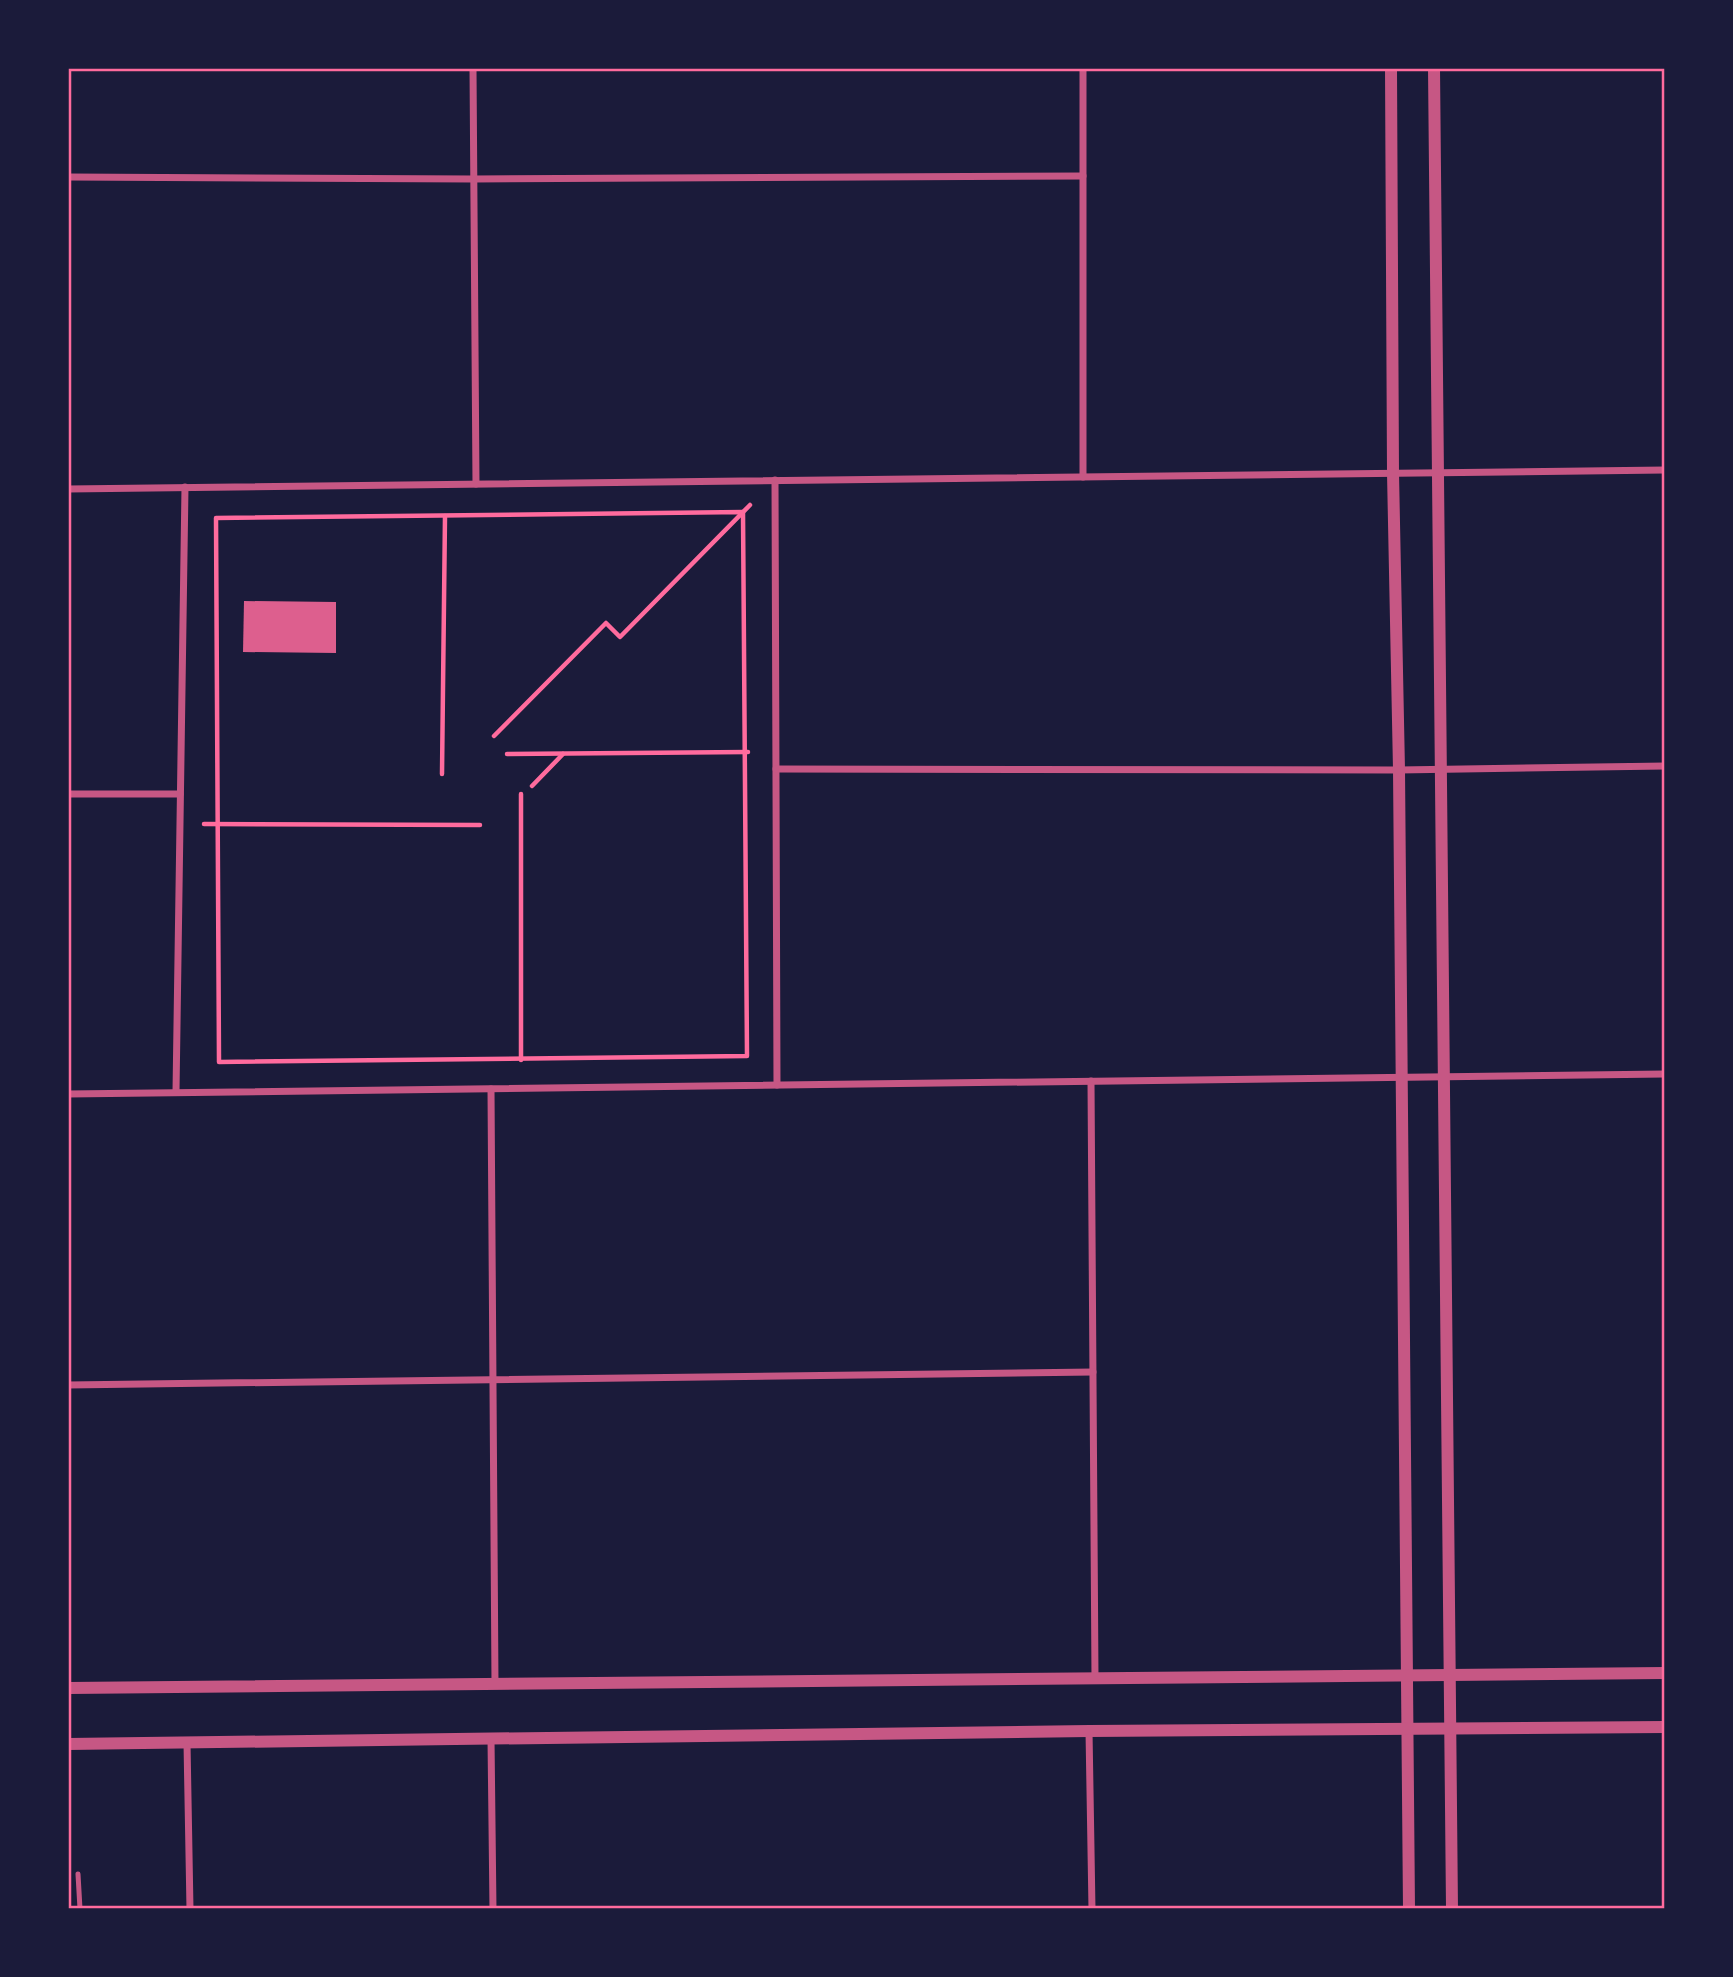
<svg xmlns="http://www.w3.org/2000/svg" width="1733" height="1977" font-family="Overpass,sans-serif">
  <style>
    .building { fill: #dd5f8e }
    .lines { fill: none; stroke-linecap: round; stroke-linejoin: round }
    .path { stroke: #ff6b9d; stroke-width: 4.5 }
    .service { stroke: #c65784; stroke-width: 5 }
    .minor { stroke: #c65784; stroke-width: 7 }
    .tertiary { stroke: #c65784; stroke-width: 12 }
    .neatline { fill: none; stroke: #ff6b9d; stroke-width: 2.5 }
  </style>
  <rect width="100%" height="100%" fill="#1b1b3a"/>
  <!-- building -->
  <polygon class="building" points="244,601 336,602 336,653 243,652"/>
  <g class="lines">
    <!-- path -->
    <g class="path">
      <polygon points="743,512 747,1056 219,1062 216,518"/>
      <polyline points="494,736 606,623 620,637 750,505"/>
      <polyline points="507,754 748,752"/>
      <polyline points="442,774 445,516"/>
      <polyline points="532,786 563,754"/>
      <polyline points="204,824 480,825"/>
      <polyline points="521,1060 521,794"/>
    </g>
    <!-- service -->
    <polyline class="service" points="78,1874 80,1909"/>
    <!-- minor -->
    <g class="minor">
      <polyline points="473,68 476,484"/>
      <polyline points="68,177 474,179 1083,176"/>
      <polyline points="1083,477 1083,68"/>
      <polyline points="775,480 777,1085"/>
      <polyline points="68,489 1665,470"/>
      <polyline points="776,769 1399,770 1665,766"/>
      <polyline points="68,794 180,794"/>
      <polyline points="1091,1081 1095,1678"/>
      <polyline points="491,1089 495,1684"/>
      <polyline points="176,1092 185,487"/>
      <polyline points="68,1094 1665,1074"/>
      <polyline points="68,1385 1093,1372"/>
      <polyline points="1089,1731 1092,1909"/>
      <polyline points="491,1739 493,1909"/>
      <polyline points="187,1743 190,1909"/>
    </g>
    <!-- tertiary -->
    <g class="tertiary">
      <polyline points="1391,68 1393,473 1399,770 1409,1909"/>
      <polyline points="1434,68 1452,1909"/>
      <polyline points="68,1688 1665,1673"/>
      <polyline points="68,1744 1089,1731 1665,1727"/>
    </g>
  </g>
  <!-- border -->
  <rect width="1733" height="1977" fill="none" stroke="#1b1b3a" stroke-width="140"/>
  <rect x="70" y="70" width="1593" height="1837" class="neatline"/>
</svg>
